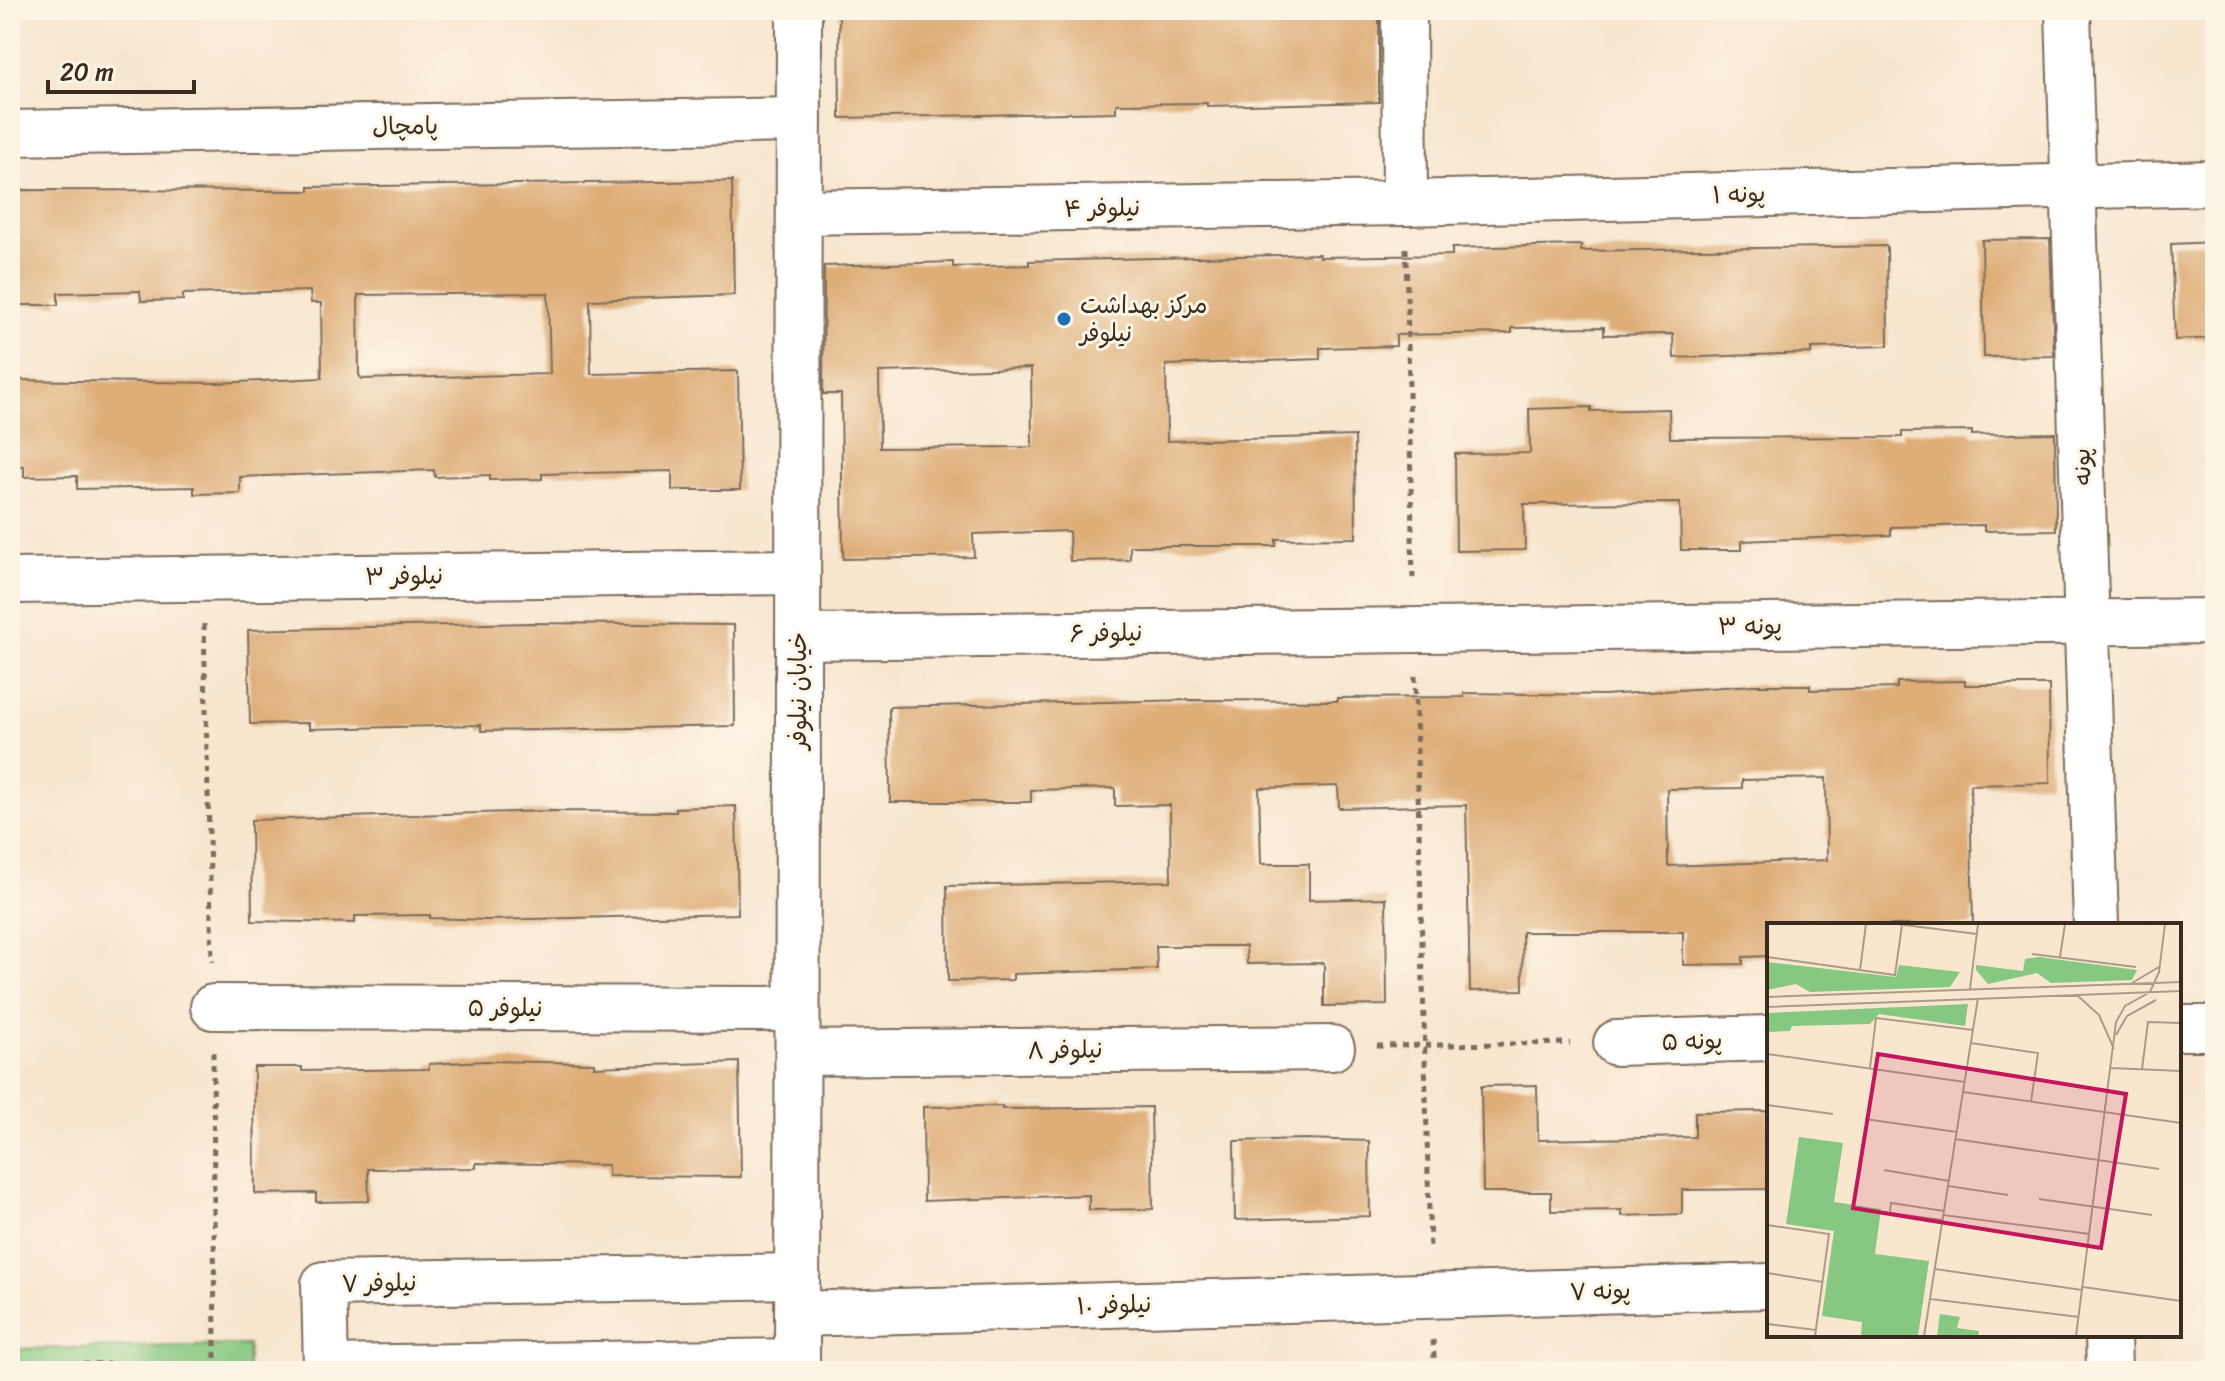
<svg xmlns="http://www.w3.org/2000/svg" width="2225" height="1381" font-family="Sriracha,'Playpen Sans Arabic',sans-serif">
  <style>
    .green { fill: #86c881; stroke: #607950; stroke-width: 2 }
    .building { fill: #dead78; fill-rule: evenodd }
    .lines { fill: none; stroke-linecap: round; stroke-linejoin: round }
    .minor-casing { stroke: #7d6c5c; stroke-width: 48 }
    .tertiary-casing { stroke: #7d6c5c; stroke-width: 48 }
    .path { stroke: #7d6c5c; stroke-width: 5; stroke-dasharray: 6 6; stroke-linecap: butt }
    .minor { stroke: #fff; stroke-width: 44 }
    .tertiary { stroke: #fff; stroke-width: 44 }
    .poi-dot { fill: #1f6fb2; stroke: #fcf5e5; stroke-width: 3 }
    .labels { text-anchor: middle; stroke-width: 6; stroke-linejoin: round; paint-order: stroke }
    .street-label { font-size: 24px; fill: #3b2a1e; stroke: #fcf5e5 }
    .poi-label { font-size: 24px; fill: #3b2a1e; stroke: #fcf5e5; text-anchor: start }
    .inset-road { fill: none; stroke: #ac9b88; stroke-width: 2 }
    .view { fill: #c2185b; fill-opacity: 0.15; stroke: #c2185b; stroke-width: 4 }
    .inset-edge { fill: none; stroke: #3b2a1e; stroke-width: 4 }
  </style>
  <rect width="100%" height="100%" fill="#fcf5e5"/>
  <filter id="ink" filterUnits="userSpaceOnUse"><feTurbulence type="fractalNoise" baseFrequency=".0125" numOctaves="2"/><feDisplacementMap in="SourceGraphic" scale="16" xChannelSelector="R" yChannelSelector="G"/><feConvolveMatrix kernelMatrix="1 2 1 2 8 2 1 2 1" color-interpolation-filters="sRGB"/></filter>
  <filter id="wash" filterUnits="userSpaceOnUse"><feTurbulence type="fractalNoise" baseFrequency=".006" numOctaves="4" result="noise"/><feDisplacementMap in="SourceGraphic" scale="32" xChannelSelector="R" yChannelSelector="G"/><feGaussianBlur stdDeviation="1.8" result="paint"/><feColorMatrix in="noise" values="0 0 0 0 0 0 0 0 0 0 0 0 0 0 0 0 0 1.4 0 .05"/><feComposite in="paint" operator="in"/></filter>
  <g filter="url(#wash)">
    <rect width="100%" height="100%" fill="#f8e6cf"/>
    <!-- green -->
    <polygon class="green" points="248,1345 248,1371 10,1371 10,1349"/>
    <g id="blocks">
      <!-- building -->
      <g class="building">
        <polygon points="839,10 1379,10 1379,102 1207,106 1207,103 1116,104 1116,112 840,118"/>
        <path d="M732 181 734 295 590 300 591 374 738 371 740 490H672V471L542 474V479L490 480V475L435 477 434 470 240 477V493L194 494V487L77 489V476L24 477V466L10 467V380L216 383 322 378 321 303H311L310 291 183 294V300L141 301 140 291 58 293V305H10V234H18V190L309 191V187ZM548 293 550 374 362 379 359 375 358 295Z"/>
        <polygon points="2050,239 2054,356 1984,357 1982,240"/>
        <polygon points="2215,242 2215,338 2175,340 2171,244"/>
        <path d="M1581 245V251L1887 246 1888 346 1811 348V353L1674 358 1673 334 1604 335V327L1512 328V333L1396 335V346L1320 348V359L1166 365 1167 441 1355 436 1356 538 1276 539V546H1130V560L1070 561 1069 531 973 534 974 557 843 559 841 394H823L824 266 953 262V267L1029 265V261L1319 254V257L1452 255V248ZM1031 368 1032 447 880 448 879 372Z"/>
        <polygon points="1591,407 1591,411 1669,409 1670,438 1902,437 1902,432 1972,431 1972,435 2055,433 2056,530 1984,531 1984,525 1891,527 1891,535 1742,541 1742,550 1681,550 1680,503 1524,504 1525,550 1456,551 1455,454 1530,453 1529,409"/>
        <polygon points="530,623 734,625 735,726 481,731 481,725 309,729 309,723 250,724 248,630"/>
        <path d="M1965 681V685H2049L2050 783 1970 785 1973 925H1769V956L1743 957V964L1683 965V932H1522L1523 990 1470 991 1466 805 1339 808 1338 786 1259 788 1261 864H1309V900L1386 898 1387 1005 1324 1006V963L1247 964 1246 946H1156L1157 969 1013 974V980L948 981 947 886 1171 881 1170 805 1115 806V788L1031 790V802H890L889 707 1192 700 1337 701V698L1464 697V693L1604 695 1754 685H1810V690L1897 688V682ZM1826 778 1827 860 1668 866 1667 789 1742 788V780Z"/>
        <polygon points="736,806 738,914 487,920 430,918 430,915 355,916 355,923 252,921 251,820 547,811 676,812 676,808"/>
        <polygon points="486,1061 594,1063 594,1067 739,1062 741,1177 608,1176 608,1165 476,1163 476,1168 368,1169 369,1201 316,1202 316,1193 255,1194 254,1067 302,1067 302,1071 429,1069 429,1064"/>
        <polygon points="1537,1085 1538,1140 1695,1137 1695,1112 1769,1111 1769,1189 1682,1190 1682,1214 1622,1216 1622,1210 1551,1211 1551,1192 1483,1192 1481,1086"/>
        <polygon points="1002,1106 1002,1109 1151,1107 1153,1209 1089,1210 1089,1195 924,1201 923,1107"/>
        <polygon points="1303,1139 1369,1141 1370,1216 1235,1220 1234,1141"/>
      </g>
    </g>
  </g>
  <g filter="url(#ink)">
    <use href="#blocks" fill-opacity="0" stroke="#7d6c5c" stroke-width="2"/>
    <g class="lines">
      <defs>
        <g id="minor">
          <polyline points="1404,10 1405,203"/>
          <polyline points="10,133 799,120"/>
          <polyline points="799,212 1405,203 2215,183"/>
          <polyline points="10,581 798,572"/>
          <polyline points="798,637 2215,621"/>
          <polyline points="213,1007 797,1009"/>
          <polyline points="2179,1028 2215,1028"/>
          <polyline points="1616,1043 1769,1038"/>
          <polyline points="798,1053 1332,1048"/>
          <polyline points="797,1276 324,1284 326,1368 797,1361"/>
          <polyline points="797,1314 1769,1286"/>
          <polyline points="797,1371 799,10"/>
        </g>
        <g id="tertiary">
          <polyline points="2068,10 2096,925"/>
          <polyline points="2108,1335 2109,1371"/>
        </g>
      </defs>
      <!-- minor casing -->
      <use href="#minor" class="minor-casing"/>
      <!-- tertiary casing -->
      <use href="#tertiary" class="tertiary-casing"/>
      <!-- path -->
      <g class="path">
        <polyline points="1406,248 1413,582"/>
        <polyline points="204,624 212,962"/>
        <polyline points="1415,676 1430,1250"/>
        <polyline points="1377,1046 1570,1043"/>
        <polyline points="213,1052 215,1366 278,1367"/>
        <polyline points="1433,1340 1435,1371"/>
        <polyline points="10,1362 215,1366 215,1371"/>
      </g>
      <!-- minor -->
      <use href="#minor" class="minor"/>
      <!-- tertiary -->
      <use href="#tertiary" class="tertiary"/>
    </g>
  </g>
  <!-- markers -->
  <circle class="poi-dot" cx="1064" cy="319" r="8"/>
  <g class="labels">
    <!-- street labels -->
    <g class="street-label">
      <text transform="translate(405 126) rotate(-1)" y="8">پامچال</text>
      <text transform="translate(1739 194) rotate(-2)" y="8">پونه ۱</text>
      <text transform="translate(1102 208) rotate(-1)" y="8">نیلوفر ۴</text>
      <text transform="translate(2082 467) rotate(-92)" y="8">پونه</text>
      <text transform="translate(404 576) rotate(-1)" y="8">نیلوفر ۳</text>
      <text transform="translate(1750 626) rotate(-1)" y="8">پونه ۳</text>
      <text transform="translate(1106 633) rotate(-1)" y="8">نیلوفر ۶</text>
      <text transform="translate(798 691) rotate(-90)" y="8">خیابان نیلوفر</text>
      <text x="505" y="1016">نیلوفر ۵</text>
      <text transform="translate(1692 1041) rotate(-2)" y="8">پونه ۵</text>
      <text transform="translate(1065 1050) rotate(-1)" y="8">نیلوفر ۸</text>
      <text transform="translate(379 1283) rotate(-1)" y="8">نیلوفر ۷</text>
      <text transform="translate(1600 1291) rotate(-2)" y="8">پونه ۷</text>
      <text transform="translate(1114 1305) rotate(-2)" y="8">نیلوفر ۱۰</text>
    </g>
    <!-- poi labels -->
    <g class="poi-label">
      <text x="1080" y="313">مرکز بهداشت<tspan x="1080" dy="28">نیلوفر</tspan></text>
    </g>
  </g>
  <!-- overview -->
  <g transform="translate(1767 923)">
    <rect width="414" height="414" fill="#f8e6cf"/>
    <path d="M272 34 370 47 365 57 284 60 270 50 221 61 209 47V42L256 48 258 36ZM0 39 129 54 132 42 193 49 183 64 43 69 29 61 0 67ZM201 81 198 103 112 91 103 101 25 103 23 108 0 109V90ZM32 214 76 220 67 279 114 286 108 331 162 338 151 413H94L95 399 55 393 67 308 19 301ZM173 391 193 394 190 405 212 408 211 413H170Z" fill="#86c881"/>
    <path class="inset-road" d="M129 1 210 11M265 31 369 44M0 34 128 52 135 2M293 34 298 1M93 47 99 1M365 60 392 44M203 66 211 1M310 72 332 92 347 126M0 74 414 59M0 84 414 68M349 112 360 93 389 77M204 120 271 130 264 179M0 131 198 159M103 145 109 95 206 107M344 145 414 148M375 146 381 99 414 100M196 169 414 200M0 182 66 191M98 196 190 209M188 216 392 246M117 247 182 258M181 263 241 272M272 276 385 292M176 292 323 311M175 297 123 290 124 280 177 288M0 302 62 311 48 413M168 346 315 367M0 350 56 359M316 364 414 378M163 376 312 394M0 401 49 407M157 413 211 75M309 413 349 99 358 83 383 69 392 49 398 1"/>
    <path class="view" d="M111 131 359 171 334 325 86 285Z"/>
    <rect width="414" height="414" class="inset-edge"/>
  </g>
  <!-- margin -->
  <rect width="2225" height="1381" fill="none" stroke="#fcf5e5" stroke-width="40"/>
  <!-- scale -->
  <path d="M48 80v12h146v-12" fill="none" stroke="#3b2a1e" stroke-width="4"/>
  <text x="60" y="80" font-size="24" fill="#3b2a1e" stroke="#fcf5e5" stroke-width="6" paint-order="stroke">20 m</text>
</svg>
